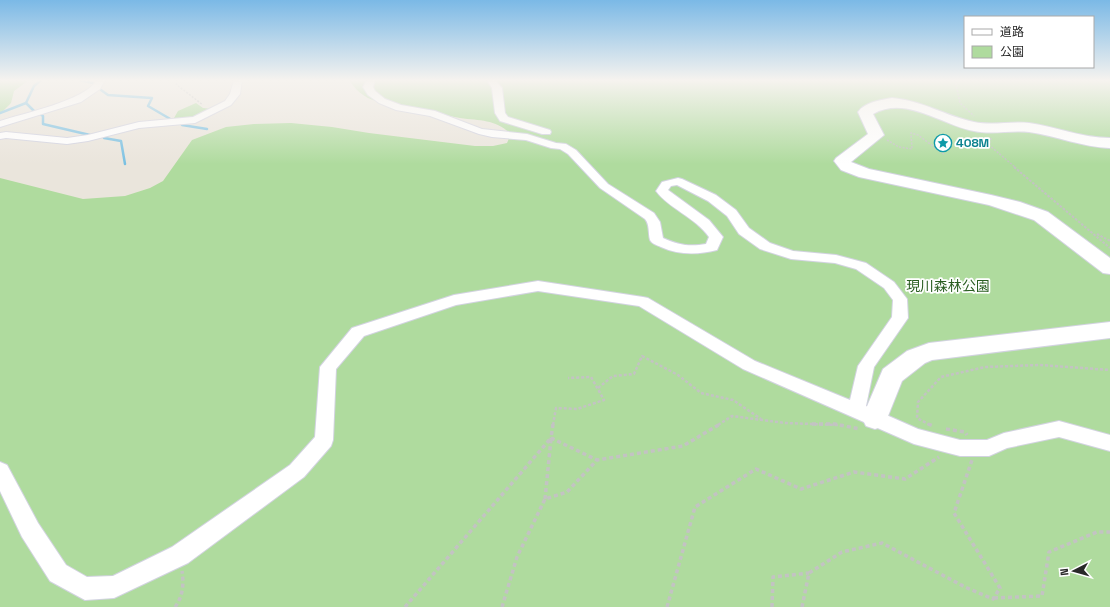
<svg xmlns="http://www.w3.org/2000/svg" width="1110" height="607" font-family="'Space Grotesk','Noto Sans JP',sans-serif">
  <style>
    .green { fill: #afdb9e }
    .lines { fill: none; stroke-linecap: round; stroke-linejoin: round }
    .stream { stroke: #79c0e2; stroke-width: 2.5 }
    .street-casing { stroke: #d2d3e0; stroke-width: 2 }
    .secondary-casing { stroke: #d2d3e0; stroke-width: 2 }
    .path-far3 { stroke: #c3c3c3; stroke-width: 1.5; stroke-dasharray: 2 1.5; stroke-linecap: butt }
    .path-far2 { stroke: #c3c3c3; stroke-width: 2; stroke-dasharray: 2.5 1.5; stroke-linecap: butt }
    .path-far1 { stroke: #c3c3c3; stroke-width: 2.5; stroke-dasharray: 3 2; stroke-linecap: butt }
    .path { stroke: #c3c3c3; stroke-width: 3.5; stroke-dasharray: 4 3; stroke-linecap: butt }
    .street { fill: #fff; fill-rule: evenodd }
    .secondary { fill: #fff; fill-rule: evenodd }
    .labels { text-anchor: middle; stroke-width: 3.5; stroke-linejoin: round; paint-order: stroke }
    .far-culture-label { font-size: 12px; font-weight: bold; fill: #0d838f; stroke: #fff; text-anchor: start }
    .park-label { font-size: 14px; fill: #2a5e21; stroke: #fff }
  </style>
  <rect width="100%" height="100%" fill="#eae5dc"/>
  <!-- green -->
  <g class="green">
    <polygon points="0,80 29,80 14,91 11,103 0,114"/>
    <path d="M349 80H1110V607H0V178L83 199 125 196 150 188 163 181 192 140 226 127 254 124 291 123 332 127 369 133 475 146H493L507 143 511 134C495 119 481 121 460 118 446 116 433 110 419 108 391 102 367 108 349 80Z"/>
    <path d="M196 103 203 108 214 109C202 114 187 124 174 118L178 111Z"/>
  </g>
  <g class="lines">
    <!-- stream -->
    <g class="stream">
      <polyline points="79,80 93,83"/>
      <polyline points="101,90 108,95 152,98 148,106 172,120"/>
      <polyline points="34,111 26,103 34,86 41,80"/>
      <polyline points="0,113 26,103"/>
      <polyline points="40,114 43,116 43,124 90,135"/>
      <polyline points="182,125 207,129"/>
      <polyline points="104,138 121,141 125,164"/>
    </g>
    <defs>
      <g id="street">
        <path d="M97 80H105L100 89 81 102 0 127V121C24 113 84 101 97 80Z"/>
        <polygon points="234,80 242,80 240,94 231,105 195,123 139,128 88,141 67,144 6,138 0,139 0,133 6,132 67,138 88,135 139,122 193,117 225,101 230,94"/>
        <path d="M367 80H375L373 87 375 91 385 99 401 105 435 111 482 129 527 134 556 143 566 144 576 150 608 184 654 213 660 222 663 238C678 245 690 247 706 244L709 237C695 217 668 208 656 191L662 182 678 178 682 179 716 195 736 210 749 228 770 243 793 251 836 255 866 263 894 282 907 299 908 318 874 367 866 406 918 429 960 440H987L1004 433 1059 421 1110 435V451L1059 437 1007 448 989 456H960L914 444 743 369 639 306 538 291 456 305 364 336 336 369 333 440 331 446 304 477 188 563 114 598 85 600 50 581 22 537 0 491V462L7 465 38 523 66 565 87 577 113 576 172 547 290 465 315 437 320 367 352 328 454 295 538 281 643 297 648 298 755 361 850 400 858 366 892 317 893 300 884 288 856 269 835 263 791 259 760 249 739 234 727 216 708 201 677 185 671 186 668 190 709 220 723 237 717 250C697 255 679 255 661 247 657 245 652 244 650 240 648 233 650 225 645 219L600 188 568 154 560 149 551 148 526 140 492 137 479 134 430 116 396 110 379 103 368 95 363 87Z"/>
        <polygon points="487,80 495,80 502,88 505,113 508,117 550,130 551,132 550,134 542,134 500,121 495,113 492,88"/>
      </g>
      <g id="secondary">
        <path d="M892 98C924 101 945 116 974 122 992 126 1011 121 1029 123 1057 127 1082 138 1110 138V148C1082 147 1057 136 1029 132 1011 130 992 135 974 131 941 125 906 95 873 114L884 135 851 162 869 169 991 195 1020 202 1048 212 1110 258V274L1103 273 1034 220 989 205 859 177 841 170 834 161 836 158 868 134 858 112C865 102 881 100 892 98Z"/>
        <polygon points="1110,322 1110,338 932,360 925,363 902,381 884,426 875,429 866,426 862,418 883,369 907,351 929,343"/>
      </g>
    </defs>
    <!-- street casing -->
    <use href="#street" class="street-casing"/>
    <!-- secondary casing -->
    <use href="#secondary" class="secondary-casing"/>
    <!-- path-far3 -->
    <g class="path-far3">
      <polyline points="174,80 177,85 203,105"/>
      <polyline points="955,80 960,103 974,116"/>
      <polyline points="991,138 989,145 1016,168"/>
      <polyline points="887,140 899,147 912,149 911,133 918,135 945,155"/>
    </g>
    <!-- path-far2 -->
    <g class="path-far2">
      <polyline points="1014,167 1110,248"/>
      <polyline points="1097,234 1110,241"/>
    </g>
    <!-- path-far1 -->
    <g class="path-far1">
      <polyline points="598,388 613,376 634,374 642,356 678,375 701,393 733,400 761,419"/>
      <polyline points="553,425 556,408 577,409 604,400 591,377 568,378"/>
      <polyline points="718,425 732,416 785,423 838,425"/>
      <polyline points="930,425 917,418 918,402 941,377 985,367 1040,365 1110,370"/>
    </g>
    <!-- path -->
    <g class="path">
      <polyline points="553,424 551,438 597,460"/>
      <polyline points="812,424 835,424 860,429"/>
      <polyline points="928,424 933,426"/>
      <polyline points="946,429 965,432 967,435"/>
      <polyline points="545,499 551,439"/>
      <polyline points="994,598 1042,596 1049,552 1097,532 1110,532"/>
      <path d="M175 607C183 596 184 584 182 571"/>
      <polyline points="405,607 551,438"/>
      <polyline points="502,607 517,557 545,499 567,492 597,460 683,446 720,424"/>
      <polyline points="667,607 695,507 756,469 801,489 854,472 905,479 939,457"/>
      <polyline points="772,607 773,577 809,573"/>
      <polyline points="802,607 809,573 842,552 882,543 965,587 993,599 1000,588 954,513 972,460"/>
    </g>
    <!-- street -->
    <use href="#street" class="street"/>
    <!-- secondary -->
    <use href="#secondary" class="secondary"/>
  </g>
  <!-- sky -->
  <linearGradient id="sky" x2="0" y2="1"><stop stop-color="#7bb9e6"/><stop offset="0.49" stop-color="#f6f3ef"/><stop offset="1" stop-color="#f6f3ef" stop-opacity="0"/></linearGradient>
  <rect width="1110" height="164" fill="url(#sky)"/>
  <!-- icons -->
  <defs>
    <symbol id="sight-ring" viewBox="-11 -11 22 22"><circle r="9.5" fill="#fff" stroke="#0f9aa8" stroke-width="1.5"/><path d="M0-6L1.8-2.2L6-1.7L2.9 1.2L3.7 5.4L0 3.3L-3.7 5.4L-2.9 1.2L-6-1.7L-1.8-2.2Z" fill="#0f9aa8"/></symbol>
  </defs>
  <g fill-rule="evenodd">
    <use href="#sight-ring" x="933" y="133" width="20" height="20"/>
  </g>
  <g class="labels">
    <!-- far-culture labels -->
    <g class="far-culture-label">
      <text x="956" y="147">408M</text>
    </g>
    <!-- park labels -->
    <g class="park-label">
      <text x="948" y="291">現川森林公園</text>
    </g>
  </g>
  <!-- legend -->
  <rect x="964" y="16" width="130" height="52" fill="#ffffff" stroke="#a9a9a9"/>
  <rect x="972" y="29" width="20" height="6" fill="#ffffff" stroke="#a9a9a9"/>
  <text x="1000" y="36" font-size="12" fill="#292929">道路</text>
  <rect x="972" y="46" width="20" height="12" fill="#afdb9e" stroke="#a9a9a9"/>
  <text x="1000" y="56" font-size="12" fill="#292929">公園</text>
  <!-- north arrow -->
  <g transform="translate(1074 571) rotate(264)" stroke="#ffffff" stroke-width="3" paint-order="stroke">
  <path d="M0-3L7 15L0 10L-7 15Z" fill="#292929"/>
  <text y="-6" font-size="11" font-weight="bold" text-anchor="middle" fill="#292929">N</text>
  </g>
</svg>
